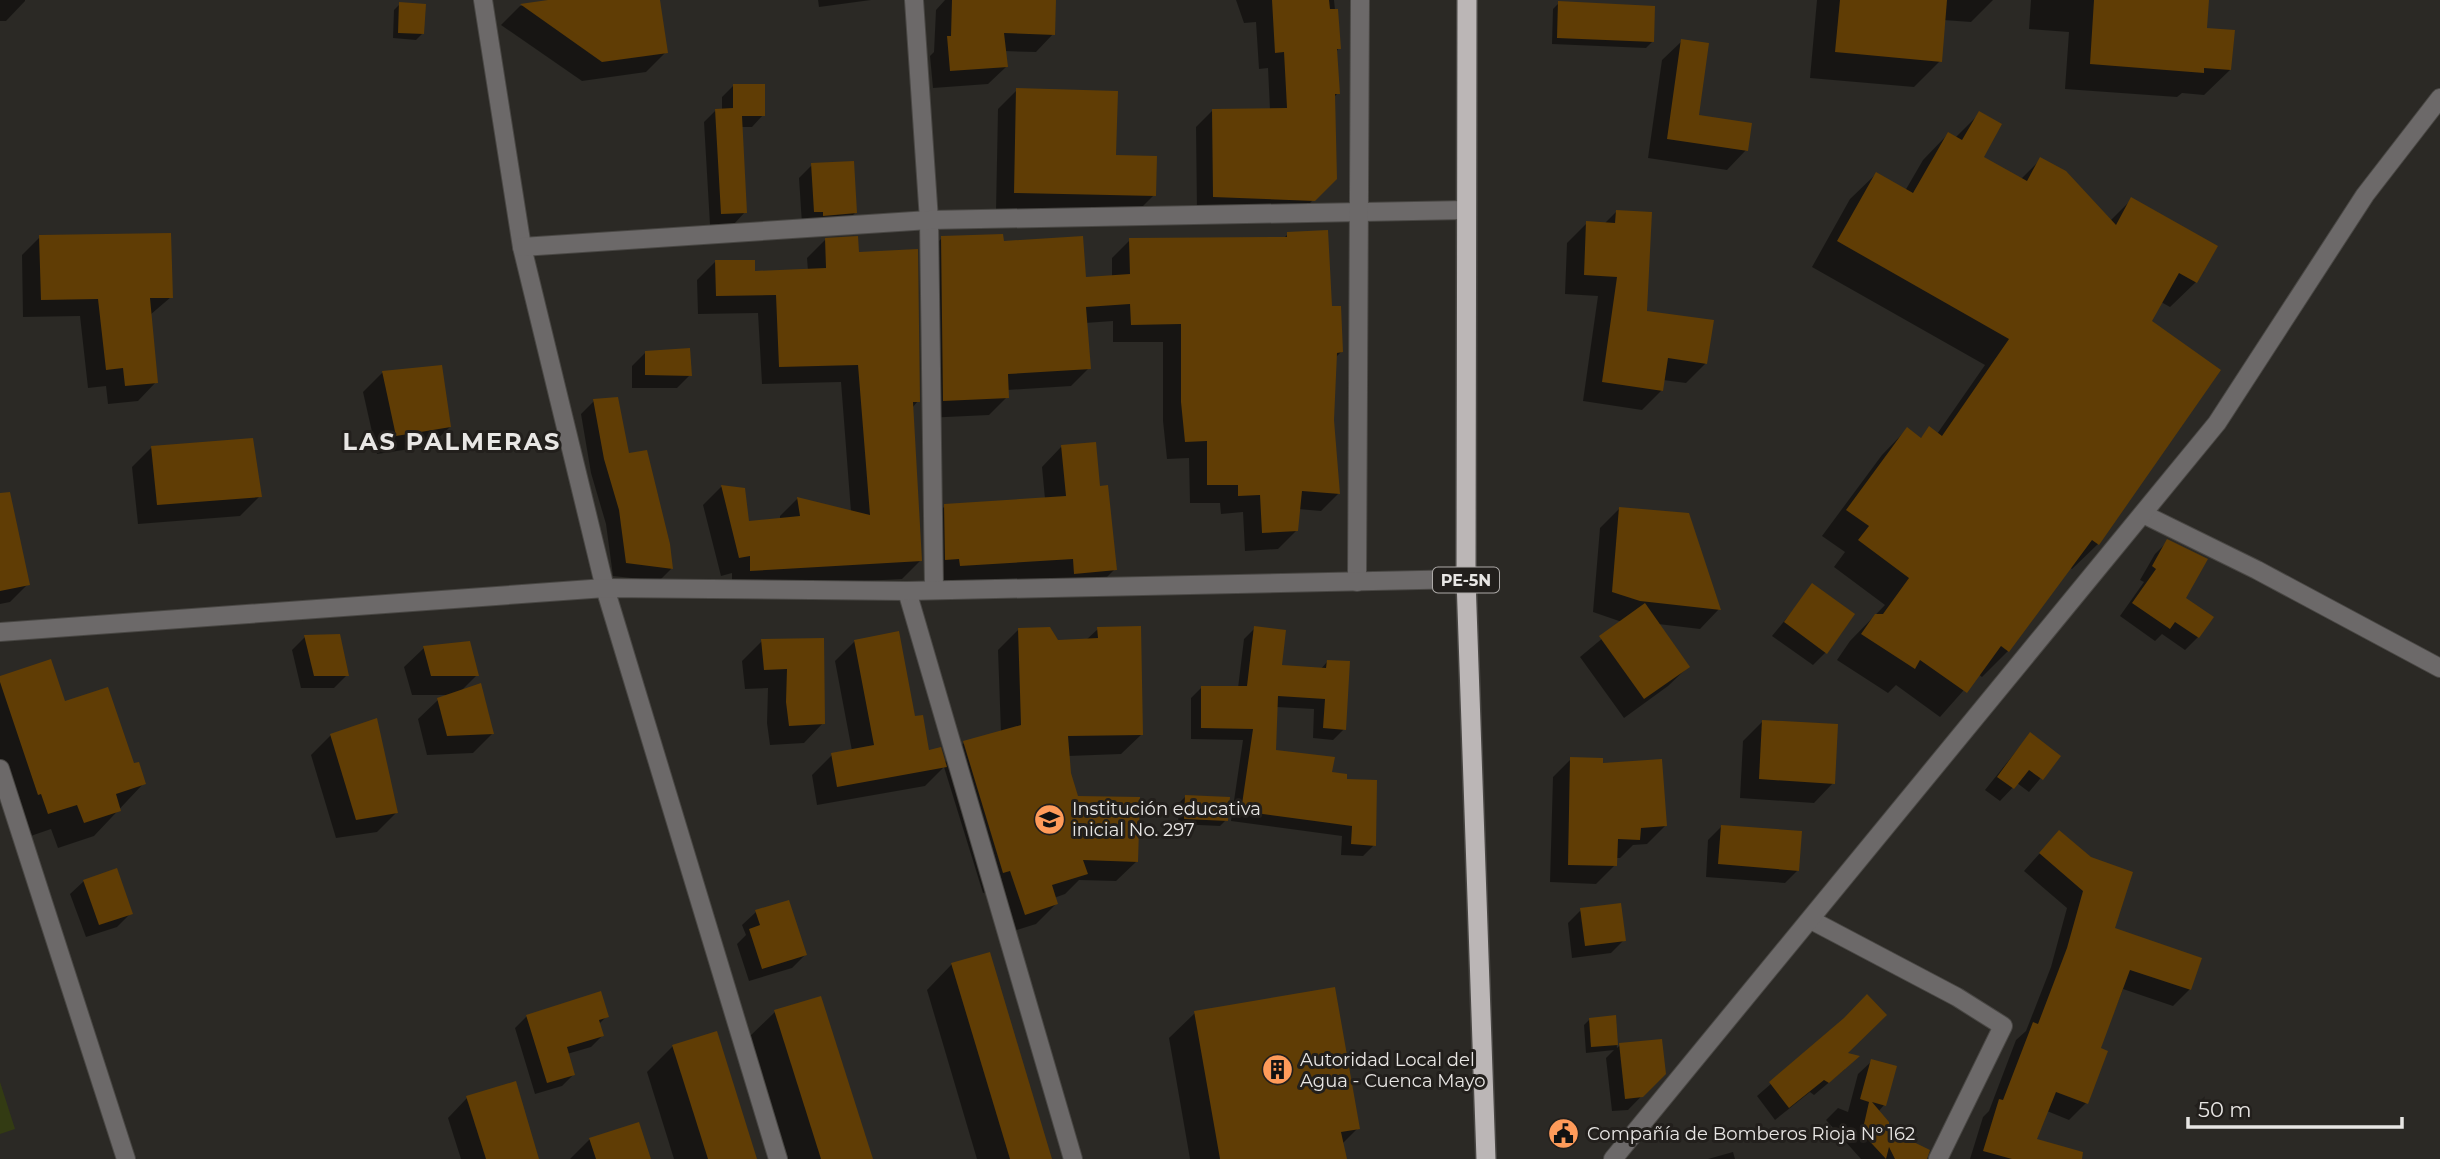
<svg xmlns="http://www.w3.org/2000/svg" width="2440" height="1159" font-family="Montserrat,sans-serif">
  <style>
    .green { fill: #333b13 }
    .shadow { fill: #0007 }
    .building { fill: #603d05 }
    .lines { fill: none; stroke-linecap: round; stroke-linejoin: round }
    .minor-casing { stroke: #494744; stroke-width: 20 }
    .tertiary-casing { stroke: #494744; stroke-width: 20 }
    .trunk-casing { stroke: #494744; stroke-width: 22 }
    .minor { stroke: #6c6969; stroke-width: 18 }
    .tertiary { stroke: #6c6969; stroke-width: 18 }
    .trunk { stroke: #bbb6b6; stroke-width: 19 }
    .labels { text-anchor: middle; stroke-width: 6; stroke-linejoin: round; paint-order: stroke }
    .shield { fill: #221f1c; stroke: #adaaa8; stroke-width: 2 }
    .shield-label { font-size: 16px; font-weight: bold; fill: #e8e6e4 }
    .poi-label { font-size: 18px; fill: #e8e6e4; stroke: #221f1c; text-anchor: start }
    .district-label { font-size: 24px; font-weight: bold; letter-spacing: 2px; fill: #e8e6e4; stroke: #221f1c }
  </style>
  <rect width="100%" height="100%" fill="#2b2925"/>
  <!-- green -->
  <polygon class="green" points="0,1082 15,1129 0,1134"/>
  <!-- shadow -->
  <g class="shadow">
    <polygon points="0,0 25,0 25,1 6,21 0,21"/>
    <polygon points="560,0 659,0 666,52 646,72 582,81 501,25 520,6"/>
    <polygon points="818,0 871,0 819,7"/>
    <polygon points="945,0 1054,0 1053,34 1036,52 1004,51 1006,67 988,84 933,88 930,56 934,52 936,10"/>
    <polygon points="1236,0 1334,0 1339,48 1336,52 1338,93 1333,98 1335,178 1296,217 1197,213 1196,127 1213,110 1270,110 1268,68 1259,69 1256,22 1244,23"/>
    <polygon points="1817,0 1993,0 1971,22 1943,20 1940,61 1914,87 1810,78"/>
    <polygon points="2031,0 2207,0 2205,29 2230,70 2204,95 2182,93 2177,97 2065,89 2069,32 2029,29"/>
    <polygon points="1559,3 1652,42 1646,48 1552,44 1553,9"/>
    <polygon points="400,4 423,33 416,40 393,38 394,10"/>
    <polygon points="1682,41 1697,116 1746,150 1727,170 1648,158 1662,60"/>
    <polygon points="733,86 763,115 752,127 741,127 745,212 734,224 710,225 704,122 716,110 722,110 722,97"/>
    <polygon points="1017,90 1114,157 1154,195 1135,214 996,211 998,109"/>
    <polygon points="1979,114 1981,158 2020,180 2041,159 2110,221 2132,199 2196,282 2170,307 2161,302 2150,322 2098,544 2072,569 2069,567 2008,651 1982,677 1978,674 1940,717 1896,685 1888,693 1837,660 1850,641 1885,605 1834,567 1845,552 1822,536 1882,455 1907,429 1920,439 1930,429 1937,434 1985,365 1812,267 1850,199 1876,174 1905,191 1923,160 1948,134 1955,138"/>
    <polygon points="812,165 855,213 842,226 802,224 799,178"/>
    <polygon points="1617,211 1646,312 1706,363 1686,383 1663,380 1662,390 1642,410 1583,401 1598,296 1565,294 1567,243 1587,223 1604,224"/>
    <polygon points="1288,234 1330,308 1341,352 1335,358 1332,420 1339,493 1321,511 1298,509 1296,531 1278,549 1245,551 1243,512 1221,514 1220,503 1190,503 1189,458 1167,459 1163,421 1163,342 1113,342 1113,321 1085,323 1089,368 1071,386 1007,390 1007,397 989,415 925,418 924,256 942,238 1002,243 1084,279 1112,277 1112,258 1130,240 1284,238"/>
    <polygon points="40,237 171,297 150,315 156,382 138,401 108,404 106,386 88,388 80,316 23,317 22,255"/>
    <polygon points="825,240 857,253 918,401 912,408 920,561 902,579 732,588 732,573 721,576 703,505 721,487 743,490 748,523 780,520 780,516 798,498 851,512 841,382 762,384 758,313 698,314 697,280 715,262 754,273 808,271 807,258"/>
    <polygon points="645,353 690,375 677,388 632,388 632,366"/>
    <polygon points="441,367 450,427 430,446 377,454 363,392 382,373"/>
    <polygon points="594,401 628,455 672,568 659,581 613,576 606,524 591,473 581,414"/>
    <polygon points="1061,447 1098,487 1115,569 1095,589 1055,593 1054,578 941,585 925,526 945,506 1045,499 1042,467"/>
    <polygon points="151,448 260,496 240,516 138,524 132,467"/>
    <polygon points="0,507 28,584 10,602 0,604"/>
    <polygon points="1619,509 1719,609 1700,629 1658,624 1688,667 1668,686 1624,718 1580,657 1622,622 1593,612 1600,528"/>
    <polygon points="2168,541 2198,637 2185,650 2162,634 2155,641 2120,616 2144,582 2140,580 2155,554"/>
    <polygon points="1813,586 1826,652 1813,665 1772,636"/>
    <polygon points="1255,628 1280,667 1320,670 1327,662 1344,729 1333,740 1313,738 1314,709 1276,707 1274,752 1330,774 1374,845 1363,856 1341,855 1342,836 1231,821 1243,740 1191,739 1191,698 1202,687 1238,688 1244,639"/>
    <polygon points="1019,629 1057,641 1086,640 1098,629 1142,734 1121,754 1068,756 1070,773 1076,798 1137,861 1116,881 1079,880 1065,894 1054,898 1056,904 1036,924 1004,934 990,891 983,893 944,767 925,786 817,805 812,775 832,755 852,751 835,661 855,641 913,718 928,752 944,763 964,743 1001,733 998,650"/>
    <polygon points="305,637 347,675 334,688 301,688 292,650"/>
    <polygon points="822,640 823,723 804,743 770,745 767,723 768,688 745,689 742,661 762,641"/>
    <polygon points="424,648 477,675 460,692 492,734 473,753 427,755 418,719 438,700 450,695 412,695 404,667"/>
    <polygon points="0,678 64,703 133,766 144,783 94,836 58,848 51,829 22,839 0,784"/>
    <polygon points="1762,722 1833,783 1814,803 1740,798 1743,741"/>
    <polygon points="2030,734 2059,756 2029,792 2017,783 2000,801 1985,790"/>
    <polygon points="331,735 396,813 377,832 336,838 311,755"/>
    <polygon points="1571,759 1601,765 1665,826 1647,844 1633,845 1620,858 1615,858 1615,865 1596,884 1550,882 1553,777"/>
    <polygon points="1185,797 1226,820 1220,826 1178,824 1179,803"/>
    <polygon points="1721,827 1798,870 1785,883 1706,877 1708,840"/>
    <polygon points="2059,832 2113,929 2190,989 2173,1006 2123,989 2099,1049 2086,1103 2069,1120 2047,1111 2035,1141 2043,1159 1970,1159 1983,1117 1989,1111 2016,1040 2026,1031 2051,967 2067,908 2024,871"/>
    <polygon points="84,881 131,913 117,927 86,937 70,894"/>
    <polygon points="788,902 805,955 792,968 749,981 737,944 746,935 742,925 756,912"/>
    <polygon points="1581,910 1624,940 1611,953 1572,958 1568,923"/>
    <polygon points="952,964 1050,1159 977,1159 927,990"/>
    <polygon points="820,998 871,1159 788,1159 749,1037 775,1012"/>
    <polygon points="1195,1013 1358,1128 1342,1144 1346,1159 1190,1159 1169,1038"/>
    <polygon points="527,1016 607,1016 599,1024 602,1036 591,1047 567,1054 573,1075 562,1086 535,1094 515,1028"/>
    <polygon points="1614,1017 1617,1048 1620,1045 1664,1073 1628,1110 1612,1111 1606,1058 1614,1050 1586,1053 1584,1025 1590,1019"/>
    <polygon points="1841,1023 1845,1069 1814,1095 1810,1092 1775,1120 1757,1096"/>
    <polygon points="673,1046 755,1159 674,1159 647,1072"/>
    <polygon points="1872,1061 1884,1105 1878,1112 1887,1131 1927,1159 1861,1159 1826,1120 1838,1108 1848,1112 1858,1074"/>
    <polygon points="467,1098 537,1159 461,1159 448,1118"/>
    <polygon points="590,1139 650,1159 570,1159"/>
    <polygon points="1733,1152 1735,1159 1708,1159"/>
  </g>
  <!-- building -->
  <g class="building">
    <polygon points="548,0 660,0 668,53 602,62 520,4"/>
    <polygon points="952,0 1056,0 1055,35 1004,33 1008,67 950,71 947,36 951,36"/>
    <polygon points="1272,0 1329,0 1330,9 1338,9 1341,49 1337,49 1340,94 1335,94 1337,179 1315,201 1213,197 1212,109 1287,108 1284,52 1275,53"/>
    <polygon points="1840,0 1947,0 1942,62 1835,52"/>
    <polygon points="2094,0 2209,0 2207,28 2235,30 2231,70 2204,68 2204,73 2090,64"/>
    <polygon points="1558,1 1655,6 1654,42 1557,38"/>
    <polygon points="399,2 426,4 424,34 398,33"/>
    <polygon points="1681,39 1709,43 1699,115 1752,123 1748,151 1667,139"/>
    <polygon points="733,84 765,84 765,116 742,116 747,213 721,214 715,109 733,108"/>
    <polygon points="1016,88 1118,91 1116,155 1157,156 1156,196 1014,193"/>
    <polygon points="1979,111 2002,124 1984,157 2027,181 2040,157 2066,171 2116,225 2131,197 2218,246 2197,283 2179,273 2152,321 2221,370 2099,545 2092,540 2009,652 2001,646 1967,693 1920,660 1915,669 1861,634 1875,614 1883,614 1909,578 1858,540 1869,526 1846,510 1907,427 1921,438 1929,426 1942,436 2009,339 1837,241 1876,172 1913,193 1948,132 1962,140"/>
    <polygon points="854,161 857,213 823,216 823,212 814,212 811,163"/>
    <polygon points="1616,210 1652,212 1647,311 1714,320 1707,364 1668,358 1663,391 1602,382 1617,277 1584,275 1586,221 1615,223"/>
    <polygon points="1328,230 1332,306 1341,306 1343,352 1337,353 1334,420 1340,494 1302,491 1298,531 1262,533 1260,495 1238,496 1238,485 1207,485 1207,441 1185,442 1181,402 1181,324 1131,325 1130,304 1086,307 1091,369 1008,374 1009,398 943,401 941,236 1003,234 1004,241 1083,236 1086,277 1130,274 1129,238 1287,237 1287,232"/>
    <polygon points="171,233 173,298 150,298 158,383 125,386 123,368 106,370 98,299 41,300 39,235"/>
    <polygon points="858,236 859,252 918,249 920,402 913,402 922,561 750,571 750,556 739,558 721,485 745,488 749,521 800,516 797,497 870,515 858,365 779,367 776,295 716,296 715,260 755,260 755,271 826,268 825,238"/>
    <polygon points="690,348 692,376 645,375 645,351"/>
    <polygon points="442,365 451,427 396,436 382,371"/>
    <polygon points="618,397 629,453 647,450 670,544 673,569 626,563 619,510 604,459 593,399"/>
    <polygon points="253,438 262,497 157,505 151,446"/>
    <polygon points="1096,442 1100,486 1108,485 1117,570 1074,574 1073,559 960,566 959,559 945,560 944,504 1066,496 1061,445"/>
    <polygon points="10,492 30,585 0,591 0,493"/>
    <polygon points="1619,507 1689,513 1721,610 1640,601 1612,592"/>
    <polygon points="2167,539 2208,559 2186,598 2214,617 2199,638 2175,622 2170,629 2132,603 2156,569 2152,566"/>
    <polygon points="1812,583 1855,614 1827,654 1784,622"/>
    <polygon points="1645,603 1690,667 1644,699 1599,636"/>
    <polygon points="1141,626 1143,735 1068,736 1071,773 1078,796 1140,797 1138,862 1083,860 1088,874 1052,885 1058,904 1025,915 1010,871 1003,873 963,741 1021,725 1018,628 1050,627 1058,640 1098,638 1097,627"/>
    <polygon points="1254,626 1286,630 1282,665 1326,668 1327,660 1350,661 1346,730 1323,728 1325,699 1278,696 1276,750 1335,757 1332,772 1347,774 1347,779 1377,780 1376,846 1351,844 1352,826 1241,811 1253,729 1201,728 1201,686 1247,686"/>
    <polygon points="899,631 915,716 923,715 929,750 941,747 947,767 837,787 831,753 874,745 854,640"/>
    <polygon points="340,634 349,676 314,676 304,635"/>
    <polygon points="824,638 825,724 789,726 786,702 787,669 764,670 761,639"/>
    <polygon points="470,641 479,676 431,676 423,646"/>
    <polygon points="51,659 65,701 108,687 134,763 139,762 146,784 116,794 121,811 84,823 77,805 48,814 41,794 38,795 0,682 0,676"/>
    <polygon points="481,683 494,734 447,736 437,698"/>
    <polygon points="377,718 398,813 356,820 330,734"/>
    <polygon points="1762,720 1838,724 1835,784 1759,779"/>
    <polygon points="2030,732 2061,756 2043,780 2029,770 2014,789 1997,777"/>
    <polygon points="1570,757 1603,758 1603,763 1662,759 1667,826 1641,828 1640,840 1618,839 1617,866 1568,865"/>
    <polygon points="1185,795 1230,797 1228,821 1184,819"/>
    <polygon points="1721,825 1802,831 1799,871 1718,864"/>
    <polygon points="2059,830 2091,857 2133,872 2115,928 2202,958 2191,990 2130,970 2101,1048 2108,1051 2088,1104 2056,1092 2037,1139 2083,1152 2082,1159 2012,1159 1983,1151 1999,1099 2003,1100 2033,1022 2038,1024 2067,948 2083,891 2039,853"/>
    <polygon points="117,868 133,914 99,925 83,880"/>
    <polygon points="789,900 807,955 762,969 749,929 760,925 755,910"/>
    <polygon points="1621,903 1626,941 1585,946 1580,908"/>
    <polygon points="990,952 1052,1159 1010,1159 951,963"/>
    <polygon points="1335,987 1360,1129 1341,1132 1347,1159 1220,1159 1194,1011"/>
    <polygon points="601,991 609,1017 599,1020 604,1036 567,1047 575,1075 547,1083 526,1015"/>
    <polygon points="1867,994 1887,1015 1848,1053 1860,1056 1829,1083 1824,1080 1789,1108 1769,1082 1844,1018"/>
    <polygon points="821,996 873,1159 821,1159 774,1010"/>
    <polygon points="1616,1015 1618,1045 1591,1047 1589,1018"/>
    <polygon points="717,1031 757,1159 708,1159 672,1045"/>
    <polygon points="1662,1039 1666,1074 1643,1097 1625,1099 1619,1043"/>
    <polygon points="1871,1059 1897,1066 1886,1106 1872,1102 1889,1122 1889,1130 1930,1150 1927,1159 1895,1159 1889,1147 1886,1159 1862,1133 1869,1102 1860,1099"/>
    <polygon points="516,1081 539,1159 486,1159 466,1096"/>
    <polygon points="639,1122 651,1159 596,1159 589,1138"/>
  </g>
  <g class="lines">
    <defs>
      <g id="minor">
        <polyline points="483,0 522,247 605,588 778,1159"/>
        <polyline points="914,0 929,220 934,590"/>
        <polyline points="522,247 929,220 1466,210"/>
        <polyline points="2143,514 2257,570 2440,668"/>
        <polyline points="1357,582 1360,0"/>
        <polyline points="907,591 1073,1159"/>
        <polyline points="0,632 605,588 907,591 1466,579"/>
        <polyline points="0,769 126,1159"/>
        <polyline points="1811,920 1957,997 2003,1026 1938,1159"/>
      </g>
      <polyline id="tertiary" points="1613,1159 2217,423 2365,195 2440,98"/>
      <polyline id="trunk" points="1467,0 1466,579 1486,1159"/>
    </defs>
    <!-- minor casing -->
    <use href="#minor" class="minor-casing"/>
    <!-- tertiary casing -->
    <use href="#tertiary" class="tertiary-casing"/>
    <!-- trunk casing -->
    <use href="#trunk" class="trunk-casing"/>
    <!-- minor -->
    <use href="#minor" class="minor"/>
    <!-- tertiary -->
    <use href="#tertiary" class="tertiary"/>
    <!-- trunk -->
    <use href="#trunk" class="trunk"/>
  </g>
  <!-- icons -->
  <defs>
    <symbol id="school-disc" viewBox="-11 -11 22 22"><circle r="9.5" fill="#ff9b5a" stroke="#221f1c"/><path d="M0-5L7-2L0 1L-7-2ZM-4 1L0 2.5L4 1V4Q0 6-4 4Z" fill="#111"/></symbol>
    <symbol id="building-disc" viewBox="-11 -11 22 22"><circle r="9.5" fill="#ff9b5a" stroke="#221f1c"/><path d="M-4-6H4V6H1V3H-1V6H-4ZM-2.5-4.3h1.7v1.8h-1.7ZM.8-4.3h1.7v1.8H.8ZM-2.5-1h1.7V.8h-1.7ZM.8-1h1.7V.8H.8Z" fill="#111"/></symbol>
    <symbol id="civic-disc" viewBox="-11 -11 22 22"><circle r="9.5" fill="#ff9b5a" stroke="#221f1c"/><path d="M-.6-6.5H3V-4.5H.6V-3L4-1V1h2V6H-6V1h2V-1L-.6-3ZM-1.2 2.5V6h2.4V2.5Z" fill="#111"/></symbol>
  </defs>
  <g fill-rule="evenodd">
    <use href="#school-disc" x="1032" y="802" width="35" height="35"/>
    <use href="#building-disc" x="1260" y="1052" width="35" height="35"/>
    <use href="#civic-disc" x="1546" y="1116" width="35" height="35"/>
  </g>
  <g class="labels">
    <!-- shield labels -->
    <rect class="shield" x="1433" y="567.5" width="66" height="25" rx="5"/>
    <g class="shield-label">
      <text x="1466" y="586">PE-5N</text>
    </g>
    <!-- poi labels -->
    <g class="poi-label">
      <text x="1072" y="815">Institución educativa<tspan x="1072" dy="21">inicial No. 297</tspan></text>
      <text x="1300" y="1066">Autoridad Local del<tspan x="1300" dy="21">Agua - Cuenca Mayo</tspan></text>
      <text x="1587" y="1140">Compañía de Bomberos Rioja Nº 162</text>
    </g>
    <!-- district labels -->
    <g class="district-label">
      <text x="452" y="450">LAS PALMERAS</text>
    </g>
  </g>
  <!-- scale -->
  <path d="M2188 1117v10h214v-10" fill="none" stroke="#e8e6e4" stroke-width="3.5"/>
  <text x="2198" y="1117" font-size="21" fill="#e8e6e4" stroke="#221f1c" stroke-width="5" paint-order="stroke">50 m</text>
</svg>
